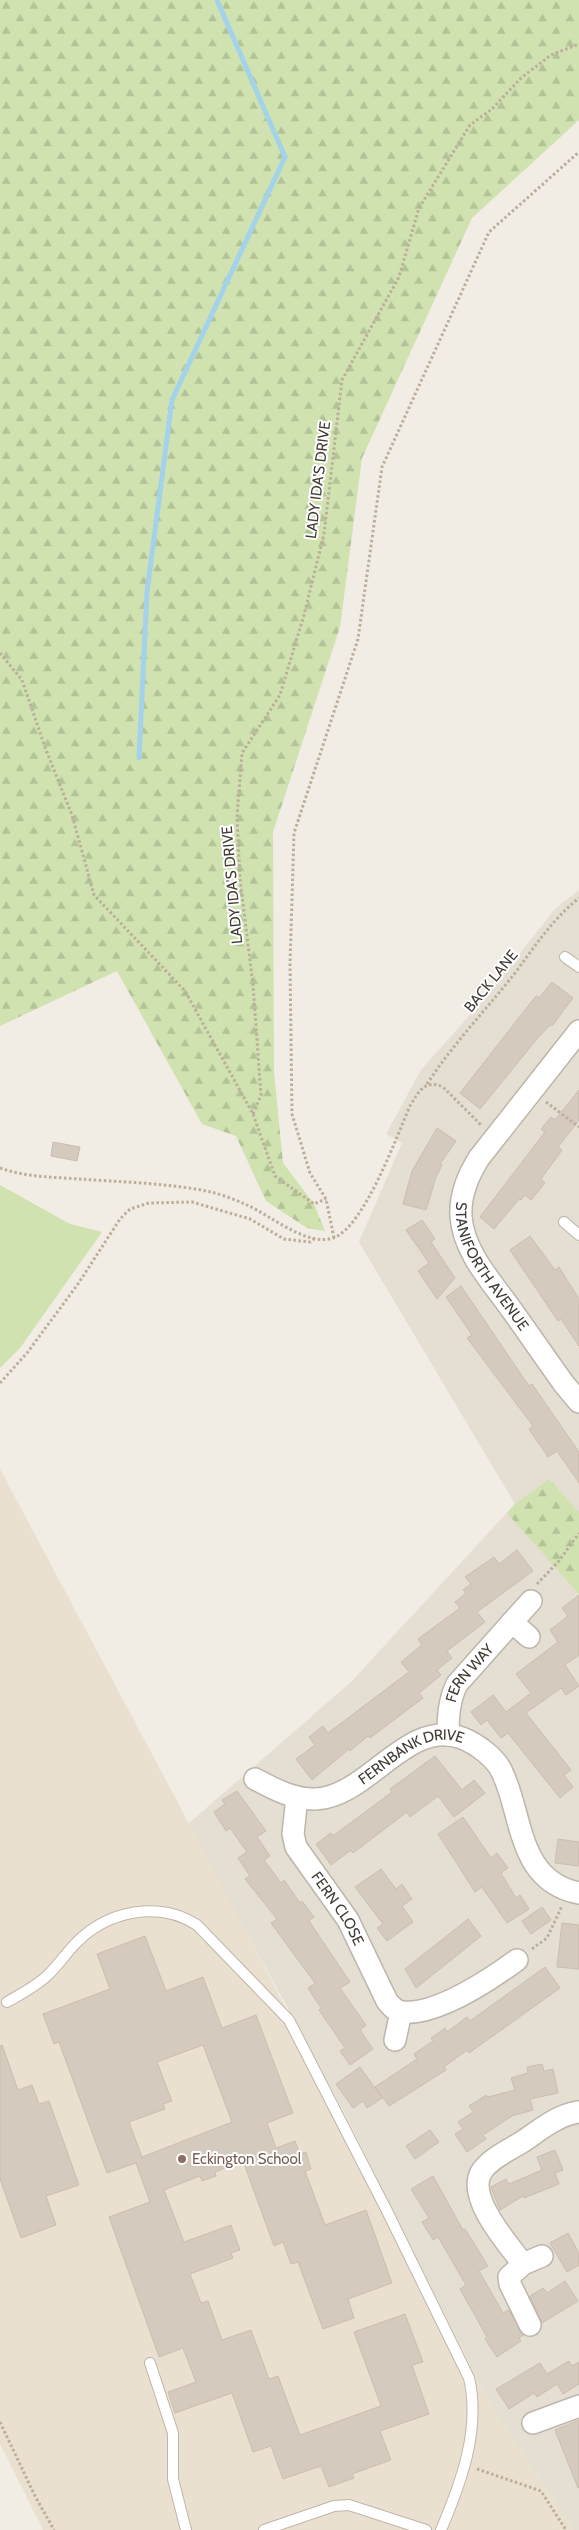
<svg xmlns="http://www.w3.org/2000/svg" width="579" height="2530" font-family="Cabin,sans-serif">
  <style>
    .residential { fill: #e4ded3 }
    .education { fill: #e9e0cf }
    .grass { fill: #cfe2b0 }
    .forest { fill: url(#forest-firs) }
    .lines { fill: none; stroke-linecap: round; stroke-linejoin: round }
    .stream { stroke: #a4d2ea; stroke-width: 5 }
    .building { fill: #d4cabe; stroke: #ccbeaf; fill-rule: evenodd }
    .service-casing { stroke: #beb6ab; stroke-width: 12 }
    .minor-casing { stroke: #beb6ab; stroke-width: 24 }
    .path { stroke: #bcae9a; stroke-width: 3; stroke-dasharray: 2.5 2.5; stroke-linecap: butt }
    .service { stroke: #fff; stroke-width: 10 }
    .minor { stroke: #fff; stroke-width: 21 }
    .education-dot { fill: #8d6e63; stroke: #fff; stroke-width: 2 }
    .labels { text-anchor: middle; stroke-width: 4; stroke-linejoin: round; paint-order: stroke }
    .street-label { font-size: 15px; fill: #423c35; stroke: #fff }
    .education-label { font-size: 15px; fill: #785e54; stroke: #fff; text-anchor: start }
  </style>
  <defs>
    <pattern id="forest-firs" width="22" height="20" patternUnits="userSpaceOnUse" patternTransform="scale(1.25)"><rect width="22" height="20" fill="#cfe2b0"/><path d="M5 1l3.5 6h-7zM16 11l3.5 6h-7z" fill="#b3c398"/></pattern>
  </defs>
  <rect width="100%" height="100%" fill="#f1ece4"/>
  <!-- residential -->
  <polygon class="residential" points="579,890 579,2530 574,2530 485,2395 345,2114 188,1824 351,1682 515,1504 359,1242 402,1143 386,1134 421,1070 478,1006 555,909"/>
  <!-- education -->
  <polygon class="education" points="0,1469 242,1923 485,2395 574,2530 43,2530 0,2444"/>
  <!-- grass -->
  <polygon class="grass" points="0,1185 70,1224 102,1232 20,1348 0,1368"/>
  <!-- forest -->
  <g class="forest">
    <polygon points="0,0 579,0 579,120 472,218 362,458 340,627 273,832 274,1072 283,1163 314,1204 325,1231 307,1228 266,1201 236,1136 202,1124 117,971 0,1026"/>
    <polygon points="549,1479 579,1512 579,1594 507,1513 515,1504"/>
  </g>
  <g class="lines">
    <!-- stream -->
    <polyline class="stream" points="139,758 147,592 172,400 285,157 217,0"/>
  </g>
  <!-- building -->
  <g class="building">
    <polygon points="552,982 573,998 552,1026 550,1025 536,1040 480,1109 460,1093 536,996 539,998"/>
    <polygon points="579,1090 579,1120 558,1147 562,1150 541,1179 545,1183 531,1200 525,1195 521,1200 519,1199 494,1229 480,1217 545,1132 541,1129 551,1117 555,1120"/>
    <polygon points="437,1128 456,1141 440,1164 442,1165 436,1177 426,1210 403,1204 412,1171"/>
    <polygon points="53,1142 80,1147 77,1161 51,1156"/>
    <polygon points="422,1220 435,1239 431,1242 455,1278 437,1299 418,1271 429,1263 406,1230"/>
    <polygon points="530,1236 555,1270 559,1267 579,1299 579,1346 561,1319 558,1321 510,1250"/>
    <polygon points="461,1286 529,1386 532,1384 579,1452 579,1483 557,1451 548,1457 529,1429 533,1426 467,1338 472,1335 446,1297"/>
    <polygon points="517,1550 533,1571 477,1612 485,1622 447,1651 452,1658 437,1670 441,1675 419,1693 423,1698 370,1738 368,1736 350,1751 349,1749 312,1780 296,1759 315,1745 309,1737 323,1726 328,1733 409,1672 401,1662 422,1645 418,1639 460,1608 455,1602 466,1593 463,1590 471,1584 465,1577 494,1557 499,1564"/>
    <polygon points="579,1595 579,1655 565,1665 579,1686 566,1695 561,1688 526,1713 571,1770 564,1775 573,1787 560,1798 508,1733 501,1738 487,1720 481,1725 471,1712 493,1695 506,1712 531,1693 516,1674 558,1642 550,1630 568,1616 562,1608"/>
    <polygon points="435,1756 462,1790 474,1780 485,1793 454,1817 438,1796 410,1817 407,1812 353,1853 351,1850 331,1865 316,1844 331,1833 333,1836 392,1792 390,1789"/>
    <polygon points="237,1791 266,1831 257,1837 270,1856 264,1860 281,1883 284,1880 300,1903 302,1901 314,1917 309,1921 350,1982 340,1988 366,2025 360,2030 373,2049 350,2065 340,2051 345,2048 319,2010 321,2008 308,1988 315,1983 271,1923 277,1919 245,1879 250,1876 238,1858 247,1852 230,1828 226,1831 214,1812 225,1804 222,1800"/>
    <polygon points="463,1817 491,1858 497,1853 508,1868 501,1873 516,1898 520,1895 529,1909 507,1923 482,1887 475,1892 438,1834"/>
    <polygon points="558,1839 579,1842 579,1866 555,1863"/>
    <polygon points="381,1869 396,1889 402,1884 412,1899 402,1906 413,1922 387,1941 377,1928 383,1924 355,1887"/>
    <polygon points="542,1907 551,1920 531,1934 522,1921"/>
    <polygon points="468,1919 481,1936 416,1988 405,1969"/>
    <polygon points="562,1923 579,1925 579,1969 557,1967"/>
    <path d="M145 1936 166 1991 203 1977 222 2028 256 2015 293 2113 267 2123 276 2148 295 2141 300 2154 306 2152 311 2169 305 2171 325 2225 366 2210 392 2283 348 2299 354 2318 323 2329 298 2262 291 2264 283 2242 274 2246 243 2161 215 2172 216 2176 202 2181 200 2176 164 2190 184 2242 231 2225 240 2250 231 2253 233 2258 190 2274 201 2303 208 2301 222 2340 251 2330 269 2379 278 2376 300 2435 381 2406 354 2332 405 2314 423 2362 412 2365 429 2414 380 2431 391 2460 352 2474 354 2478 329 2487 321 2466 283 2479 271 2446 253 2452 232 2393 175 2413 168 2392 196 2382 183 2348 159 2357 109 2217 150 2202 136 2163 107 2173 59 2042 54 2044 43 2014 110 1989 97 1954ZM203 2045 232 2122 142 2157 129 2122 165 2109 163 2104 172 2101 157 2062Z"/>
    <polygon points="545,1967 560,1988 469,2053 467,2050 444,2067 446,2070 389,2106 375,2087 417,2059 414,2054 433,2041 431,2038 445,2028 447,2032 467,2017 470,2021"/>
    <polygon points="2,2045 18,2090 32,2085 39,2104 49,2101 79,2185 46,2196 56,2225 21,2238 0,2179 0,2046"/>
    <polygon points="542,2064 544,2071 553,2069 558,2093 530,2099 533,2110 512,2116 483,2135 486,2139 467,2152 455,2134 463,2129 458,2122 473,2112 469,2106 486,2095 488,2097 515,2090 511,2078 528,2073 527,2067"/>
    <polygon points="360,2067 382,2098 367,2108 363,2101 353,2108 336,2084"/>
    <polygon points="430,2130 439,2142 415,2159 406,2146"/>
    <polygon points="555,2150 563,2170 555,2173 559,2184 524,2198 523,2196 500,2210 491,2187 506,2179 509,2184 542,2170 537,2157"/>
    <polygon points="433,2176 463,2230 465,2229 488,2266 479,2271 503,2313 509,2310 523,2335 519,2338 521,2341 497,2357 485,2339 487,2337 460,2289 466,2285 438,2237 433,2240 422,2222 429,2218 411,2189"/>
    <polygon points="568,2233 579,2253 579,2265 567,2272 550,2243"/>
    <polygon points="565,2281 578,2301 542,2323 530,2296 543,2288 547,2293"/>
    <polygon points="569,2361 572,2366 579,2362 579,2384 563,2394 557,2384 537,2397 534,2393 509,2409 496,2389 540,2363 547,2374"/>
    <polygon points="579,2420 579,2487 578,2488 555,2430"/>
  </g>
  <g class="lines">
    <defs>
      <g id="service">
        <polyline points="565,957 579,967"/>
        <polyline points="564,1222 579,1235"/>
        <path d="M7 2002C21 1994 37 1986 49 1974 59 1964 67 1952 77 1942 108 1911 159 1900 197 1925L289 2020 387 2211 469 2378C481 2429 461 2483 441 2530"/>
        <polyline points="150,2363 173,2433 173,2479 186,2530"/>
        <polyline points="264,2530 334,2506 349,2505 426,2530"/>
      </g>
      <g id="minor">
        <path id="s1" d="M579 1031 479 1158C468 1176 460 1194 461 1216 463 1251 491 1281 511 1309 529 1334 546 1359 564 1384L579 1402"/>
        <polyline points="512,1622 529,1637"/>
        <path id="s2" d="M448 1735C448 1717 449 1700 457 1684L531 1601"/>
        <path id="s3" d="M255 1779C274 1789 294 1800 316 1799 369 1796 407 1718 462 1738 477 1744 496 1758 502 1772 523 1815 517 1881 579 1893"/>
        <path id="s4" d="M297 1797 293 1834 296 1847 348 1920 387 2001C391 2006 395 2011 402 2012 436 2016 491 1979 517 1960"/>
        <polyline points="395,2040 401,2012"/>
        <path d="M523 2264C508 2244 465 2196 482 2171 491 2158 509 2150 522 2142 540 2130 557 2115 579 2112"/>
        <polyline points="530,2325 510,2284 509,2277 523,2264 542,2256"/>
        <polyline points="533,2423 579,2406"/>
      </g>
    </defs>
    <!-- service casing -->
    <use href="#service" class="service-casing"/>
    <!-- minor casing -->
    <use href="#minor" class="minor-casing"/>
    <!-- path -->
    <g class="path">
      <polyline points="0,653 22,680 46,750 72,815 94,895 185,991 253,1114 275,1176 314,1204 326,1199"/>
      <path d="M427 1084C453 1044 485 1011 515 973 535 946 552 920 579 898"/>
      <polyline points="546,1102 579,1127"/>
      <polyline points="253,1114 261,1095 253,985 240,879 237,817 242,753 280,695 304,615 324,534 342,380 399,277 419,208 470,125 492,109 521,78 551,55 579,44"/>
      <path d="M0 1168C25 1177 52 1177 79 1179 121 1182 169 1183 211 1192 223 1195 236 1200 247 1205 270 1215 307 1247 333 1238 364 1228 397 1135 410 1106 419 1091 425 1079 443 1087L481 1125"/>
      <polyline points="334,1238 326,1199 310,1173 292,1114 290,964 294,833 358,639 382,467 489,232 579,152"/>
      <polyline points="0,1383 27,1353 78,1284 120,1219 130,1209 149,1203 192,1202 250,1219 284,1239 310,1242 314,1239"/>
      <polyline points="537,1584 559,1561 579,1533"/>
      <polyline points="532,1949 547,1938 562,1906"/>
      <polyline points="0,2422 35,2496 54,2530"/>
      <polyline points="477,2469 541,2491 566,2530"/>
    </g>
    <!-- service -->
    <use href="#service" class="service"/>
    <!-- minor -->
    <use href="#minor" class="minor"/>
  </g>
  <!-- markers -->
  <circle class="education-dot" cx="182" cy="2159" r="5"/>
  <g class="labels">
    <!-- street labels -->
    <g class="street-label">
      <text transform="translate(318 480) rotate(-83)" y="5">LADY IDA'S DRIVE</text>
      <text transform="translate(232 885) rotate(-95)" y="5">LADY IDA'S DRIVE</text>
      <text transform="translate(491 981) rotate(-51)" y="5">BACK LANE</text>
      <text dy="5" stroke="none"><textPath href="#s1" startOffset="282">STANIFORTH AVENUE</textPath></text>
      <text dy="5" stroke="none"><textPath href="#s2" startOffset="68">FERN WAY</textPath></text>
      <text dy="5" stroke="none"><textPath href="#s3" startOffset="172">FERNBANK DRIVE</textPath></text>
      <text dy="5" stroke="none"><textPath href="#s4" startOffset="125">FERN CLOSE</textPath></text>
    </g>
    <!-- education labels -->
    <g class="education-label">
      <text x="192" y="2164">Eckington School</text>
    </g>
  </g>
</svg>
